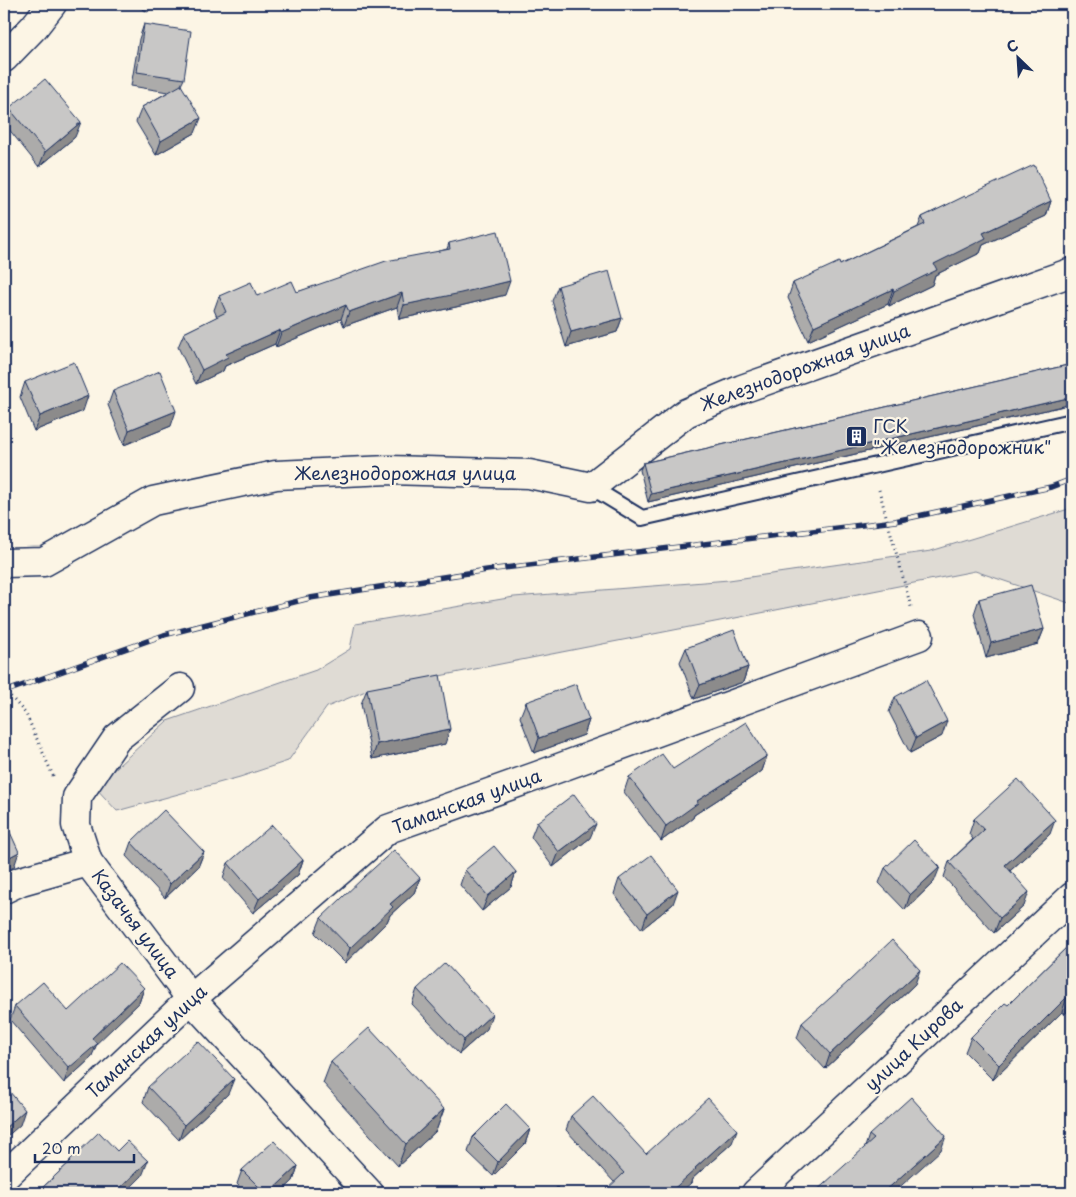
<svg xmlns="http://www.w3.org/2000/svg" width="1076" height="1197" font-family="'Playpen Sans',sans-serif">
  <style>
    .green { fill: #dfdbd4; stroke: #7d8599 }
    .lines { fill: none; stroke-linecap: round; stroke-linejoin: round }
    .lane-casing { stroke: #1b2f5e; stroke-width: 18 }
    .street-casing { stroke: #1b2f5e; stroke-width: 31 }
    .path { stroke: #1b2f5e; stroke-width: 3; stroke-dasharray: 1 4; stroke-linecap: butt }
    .lane { stroke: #fcf5e5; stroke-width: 14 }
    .street { stroke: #fcf5e5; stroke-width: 28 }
    .rail-casing { stroke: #1b2f5e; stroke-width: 5.5 }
    .rail { stroke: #fcf5e5; stroke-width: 4; stroke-dasharray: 11; stroke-linecap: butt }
    .wall { fill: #acabaa; stroke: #1b2f5e }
    .shaded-wall { fill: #8c8b8b; stroke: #1b2f5e }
    .building { fill: #c8c7c6; stroke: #1b2f5e }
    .labels { text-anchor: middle; stroke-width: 4.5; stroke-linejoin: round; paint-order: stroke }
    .street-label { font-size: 18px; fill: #1b2f5e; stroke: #fcf5e5 }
    .poi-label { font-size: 18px; fill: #1b2f5e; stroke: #fcf5e5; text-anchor: start }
  </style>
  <rect width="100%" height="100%" fill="#fcf5e5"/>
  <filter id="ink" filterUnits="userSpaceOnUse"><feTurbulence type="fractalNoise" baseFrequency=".02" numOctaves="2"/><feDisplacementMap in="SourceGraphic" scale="10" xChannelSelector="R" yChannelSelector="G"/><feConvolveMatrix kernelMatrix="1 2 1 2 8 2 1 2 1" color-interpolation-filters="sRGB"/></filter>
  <g filter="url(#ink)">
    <!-- green -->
    <polygon class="green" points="1072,508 1072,604 975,571 368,690 327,707 288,761 240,777 117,811 95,787 167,721 316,670 350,649 355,624 514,597 729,580 931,551"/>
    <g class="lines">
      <defs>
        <polyline id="lane" points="591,487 642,518 1072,421"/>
        <g id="street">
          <polyline points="4,58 34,27 52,4"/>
          <polyline points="4,563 44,562 153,501 276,475 389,470 529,474 591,487 686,413 742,389 1072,272"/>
          <polyline points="180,688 117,738 77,797 76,825 88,862 191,999 369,1193"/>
          <polyline points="4,889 21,881 88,862"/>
          <polyline points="4,1177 191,999 388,829 537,776 919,636"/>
          <polyline points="756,1193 1072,897"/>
        </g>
      </defs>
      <!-- lane casing -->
      <use href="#lane" class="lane-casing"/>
      <!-- street casing -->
      <use href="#street" class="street-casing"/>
      <!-- path -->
      <g class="path">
        <polyline points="879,490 911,607"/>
        <polyline points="4,689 6,691 26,714 54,778"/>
      </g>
      <!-- lane -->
      <use href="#lane" class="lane"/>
      <!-- street -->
      <use href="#street" class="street"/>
      <defs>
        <polyline id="rail" points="4,692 164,635 310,598 487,570 895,521 1051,487 1072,479"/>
      </defs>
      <!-- rail casing -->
      <use href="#rail" class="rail-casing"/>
      <!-- rail -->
      <use href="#rail" class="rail"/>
    </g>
    <!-- wall -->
    <g class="wall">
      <polygon points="133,4 153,4 148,12"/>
      <polygon points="1071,4 1072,4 1072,38 1069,38"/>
      <polygon points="144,24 184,79 181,85 195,133 156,155 136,122 142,107 168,92 131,86 139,39"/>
      <polygon points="9,108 75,137 39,167 4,123"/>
      <polygon points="965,197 1051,201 1046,216 983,245 980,253 935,275 932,285 889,306 888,304 808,341 788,298 793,283 840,265 918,227 922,217"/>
      <polygon points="449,243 505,295 456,307 399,319 397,307 344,326 341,319 276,347 275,344 225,366 223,371 196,384 178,347 184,333 217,317 214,310 219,296 257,296 297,292 447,249"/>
      <polygon points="558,286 622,318 617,332 566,347 552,301"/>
      <polygon points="1072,364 1072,404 648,502 640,470 643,463"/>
      <polygon points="25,382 83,411 34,431 20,397"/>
      <polygon points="113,391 171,426 124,445 108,405"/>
      <polygon points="979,599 1044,629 1038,644 986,658 974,614"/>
      <polygon points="686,648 748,667 743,682 694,699 680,662"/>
      <polygon points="367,689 445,744 372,759 361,704"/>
      <polygon points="895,697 942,736 910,753 889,712"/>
      <polygon points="526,702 589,720 584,735 534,753 520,717"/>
      <polygon points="767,756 762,771 694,815 693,818 661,841 624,792 629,777"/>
      <polygon points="974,819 1050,834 1010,871 1024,906 994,933 944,877 949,862 973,839 969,834"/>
      <polygon points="537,822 590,838 553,867 531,837"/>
      <polygon points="131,842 204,852 198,867 165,898 126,856"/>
      <polygon points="303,860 298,875 253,913 223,878 228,863"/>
      <polygon points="885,868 934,882 905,910 879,883"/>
      <polygon points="465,870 516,872 511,887 482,911 460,885"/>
      <polygon points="420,878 414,893 390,915 387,922 345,963 315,933 321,918"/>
      <polygon points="619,879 673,904 642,929 614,894"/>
      <polygon points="1070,944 1072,1006 1064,1015 1062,1012 993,1080 965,1052 971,1037 1008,1005"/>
      <polygon points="915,984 825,1069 797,1038 802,1023"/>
      <polygon points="144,988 139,1003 96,1043 91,1058 64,1083 10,1020 15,1006 68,1011"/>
      <polygon points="417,989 487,1029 459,1054 412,1004"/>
      <polygon points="331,1062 444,1109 436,1131 398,1166 323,1083"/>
      <polygon points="148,1087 228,1094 179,1140 143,1102"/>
      <polygon points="571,1116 646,1154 732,1143 692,1179 691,1183 614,1182 566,1130"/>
      <polygon points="530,1129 525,1144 493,1176 468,1152 473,1137"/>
      <polygon points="869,1135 941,1150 865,1147"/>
      <polygon points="70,1160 142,1176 125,1193 40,1193 41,1189 69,1163"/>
      <polygon points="298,1166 293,1181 280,1193 245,1193 237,1184 242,1170"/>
    </g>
    <!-- shaded-wall -->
    <g class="shaded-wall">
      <polygon points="1072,29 1072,38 1069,38"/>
      <polygon points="201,118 195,133 156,155 161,141"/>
      <polygon points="81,122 75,137 39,167 45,152"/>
      <polygon points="1051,201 1046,216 983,245 980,253 935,275 932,285 889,306 894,291 934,264 983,233"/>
      <polygon points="510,281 505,295 456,307 399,319 404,305"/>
      <polygon points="893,289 888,304 808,341 814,326"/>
      <polygon points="402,293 397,307 344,326 349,312"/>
      <polygon points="346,305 341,319 276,347 281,333"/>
      <polygon points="622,318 617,332 566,347 571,332"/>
      <polygon points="280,330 275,344 225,366 223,371 196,384 202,370 226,354"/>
      <polygon points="88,396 83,411 34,431 40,416"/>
      <polygon points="1072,397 1072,404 648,502 651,494"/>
      <polygon points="176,411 171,426 124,445 129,430"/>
      <polygon points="1044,629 1038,644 986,658 991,643"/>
      <polygon points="748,667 743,682 694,699 700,685"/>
      <polygon points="589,720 584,735 534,753 539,738"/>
      <polygon points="947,721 942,736 910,753 916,738"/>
      <polygon points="450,729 445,744 372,759 377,744"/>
      <polygon points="767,756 762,771 694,815 693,818 661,841 666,826 697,801"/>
      <polygon points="1055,820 1050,834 1000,880 1005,865"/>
      <polygon points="596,824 590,838 553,867 559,852"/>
      <polygon points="19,852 14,867 4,872 4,860"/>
      <polygon points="204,852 198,867 165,898 170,884"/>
      <polygon points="303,860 298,875 253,913 259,899"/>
      <polygon points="940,867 934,882 905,910 910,895"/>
      <polygon points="516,872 511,887 482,911 488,896"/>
      <polygon points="420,878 414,893 390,915 387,922 345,963 350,948 390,904"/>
      <polygon points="678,890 673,904 642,929 647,914"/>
      <polygon points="1029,892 1024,906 994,933 1000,918"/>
      <polygon points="920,970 915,984 825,1069 830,1054"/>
      <polygon points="144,988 139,1003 91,1049 97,1044 91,1058 64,1083 69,1068 92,1038"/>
      <polygon points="1067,997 1062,1012 993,1080 999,1065"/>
      <polygon points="1072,997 1072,1006 1064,1015 1069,1000"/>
      <polygon points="492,1014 487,1029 459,1054 464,1040"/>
      <polygon points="234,1079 228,1094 179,1140 184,1125"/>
      <polygon points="444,1109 436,1131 398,1166 406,1144"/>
      <polygon points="25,1110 20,1125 4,1139 4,1129"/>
      <polygon points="530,1129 525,1144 493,1176 498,1162"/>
      <polygon points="737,1130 732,1143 692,1179 691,1183 680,1193 669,1193 695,1168"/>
      <polygon points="946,1136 941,1150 893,1193 883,1193"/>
      <polygon points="148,1161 142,1176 125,1193 115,1193"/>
      <polygon points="298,1166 293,1181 280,1193 269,1193"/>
    </g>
    <!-- building -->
    <g class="building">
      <polygon points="144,24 191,31 184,79 137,72"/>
      <polygon points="45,79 81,122 45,152 9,108"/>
      <polygon points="181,85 201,118 161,141 142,107"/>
      <polygon points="1034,165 1051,201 983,233 986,238 934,264 937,270 894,291 893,289 814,326 793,283 839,262 840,265 925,224 922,217 965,196 965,197"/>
      <polygon points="498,231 510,281 461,293 404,305 402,293 349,312 346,305 281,333 280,330 226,354 228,357 202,370 184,333 226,312 219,296 251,282 257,296 292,281 297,292 386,261 450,249 449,243"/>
      <polygon points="609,271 622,318 571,332 558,286"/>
      <polygon points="74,362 88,396 40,416 25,382"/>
      <polygon points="1072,364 1072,397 651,494 643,463"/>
      <polygon points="160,371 176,411 129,430 113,391"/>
      <polygon points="1031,585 1044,629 991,643 979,599"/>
      <polygon points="734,630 748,667 700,685 686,648"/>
      <polygon points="440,675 450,729 377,744 367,689"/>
      <polygon points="926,680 947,721 916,738 895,697"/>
      <polygon points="576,684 589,720 539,738 526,702"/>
      <polygon points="746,722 767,756 697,801 698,803 666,826 629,777 662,754 673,769"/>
      <polygon points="1018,779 1055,820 1005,865 1029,892 1000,918 949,862 984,830 974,819"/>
      <polygon points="574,794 596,824 559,852 537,822"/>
      <polygon points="164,810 204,852 170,884 131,842"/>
      <polygon points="4,819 19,852 4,860"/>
      <polygon points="272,825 303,860 259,899 228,863"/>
      <polygon points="914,840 940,867 910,895 885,868"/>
      <polygon points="494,846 516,872 488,896 465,870"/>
      <polygon points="394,850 420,878 390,904 393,907 350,948 321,918 364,877"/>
      <polygon points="651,855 678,890 647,914 619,879"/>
      <polygon points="892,940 920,970 830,1054 802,1023 848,982"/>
      <polygon points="1070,944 1072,946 1072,997 1069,1000 1067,997 999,1065 971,1037 1005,1003 1008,1005"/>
      <polygon points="120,963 144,988 92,1038 97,1044 69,1068 15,1006 43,982 68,1011"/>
      <polygon points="445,963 492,1014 464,1040 417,989"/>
      <polygon points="369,1028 444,1109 406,1144 331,1062"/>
      <polygon points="198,1041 234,1079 184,1125 148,1087"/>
      <polygon points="4,1085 25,1110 4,1129"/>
      <polygon points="593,1096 646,1154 708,1098 737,1130 695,1168 696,1169 669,1193 603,1193 624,1173 571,1116"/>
      <polygon points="911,1097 946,1136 883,1193 814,1193 874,1139 869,1135"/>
      <polygon points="506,1104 530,1129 498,1162 473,1137"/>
      <polygon points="99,1132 117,1151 127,1141 148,1161 115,1193 104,1193 100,1189 95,1193 45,1193 41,1189 71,1161 70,1160"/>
      <polygon points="274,1141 298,1166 269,1193 265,1193 242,1170"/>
      <polygon points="557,1187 563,1193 551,1193"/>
    </g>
  </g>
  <!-- icons -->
  <defs>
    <symbol id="building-square" viewBox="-11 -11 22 22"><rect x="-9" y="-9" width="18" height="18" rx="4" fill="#1b2f5e" stroke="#fcf5e5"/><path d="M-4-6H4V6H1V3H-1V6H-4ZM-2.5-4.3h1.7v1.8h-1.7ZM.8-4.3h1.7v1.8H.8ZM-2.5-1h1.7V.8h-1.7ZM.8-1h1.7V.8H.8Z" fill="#fff"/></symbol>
  </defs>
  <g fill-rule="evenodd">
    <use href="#building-square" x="844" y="424" width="25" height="25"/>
  </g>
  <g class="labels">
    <!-- street labels -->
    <g class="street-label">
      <text transform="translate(805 368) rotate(-20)" y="6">Железнодорожная улица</text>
      <text x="405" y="480">Железнодорожная улица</text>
      <text transform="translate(467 802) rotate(-20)" y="6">Таманская улица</text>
      <text transform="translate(135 924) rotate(53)" y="6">Казачья улица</text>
      <text transform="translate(147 1042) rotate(-43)" y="6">Таманская улица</text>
      <text transform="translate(914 1045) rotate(-43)" y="6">улица Кирова</text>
    </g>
    <!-- poi labels -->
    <g class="poi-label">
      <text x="873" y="433">ГСК<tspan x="873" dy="21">"Железнодорожник"</tspan></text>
    </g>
  </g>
  <!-- margin -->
  <rect width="1076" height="1197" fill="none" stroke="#fcf5e5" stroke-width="20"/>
  <rect x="10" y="10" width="1056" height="1177" fill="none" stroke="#1b2f5e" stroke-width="2" filter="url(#ink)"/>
  <!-- north arrow -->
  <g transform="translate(1018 58) rotate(335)" stroke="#fcf5e5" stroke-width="4" paint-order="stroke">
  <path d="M0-4L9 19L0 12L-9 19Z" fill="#1b2f5e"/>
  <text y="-8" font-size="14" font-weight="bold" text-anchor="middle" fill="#1b2f5e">С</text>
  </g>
  <!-- scale -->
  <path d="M35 1154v8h99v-8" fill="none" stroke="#1b2f5e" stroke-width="2.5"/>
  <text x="42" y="1154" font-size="15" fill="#1b2f5e" stroke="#fcf5e5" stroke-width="4" paint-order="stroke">20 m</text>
</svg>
